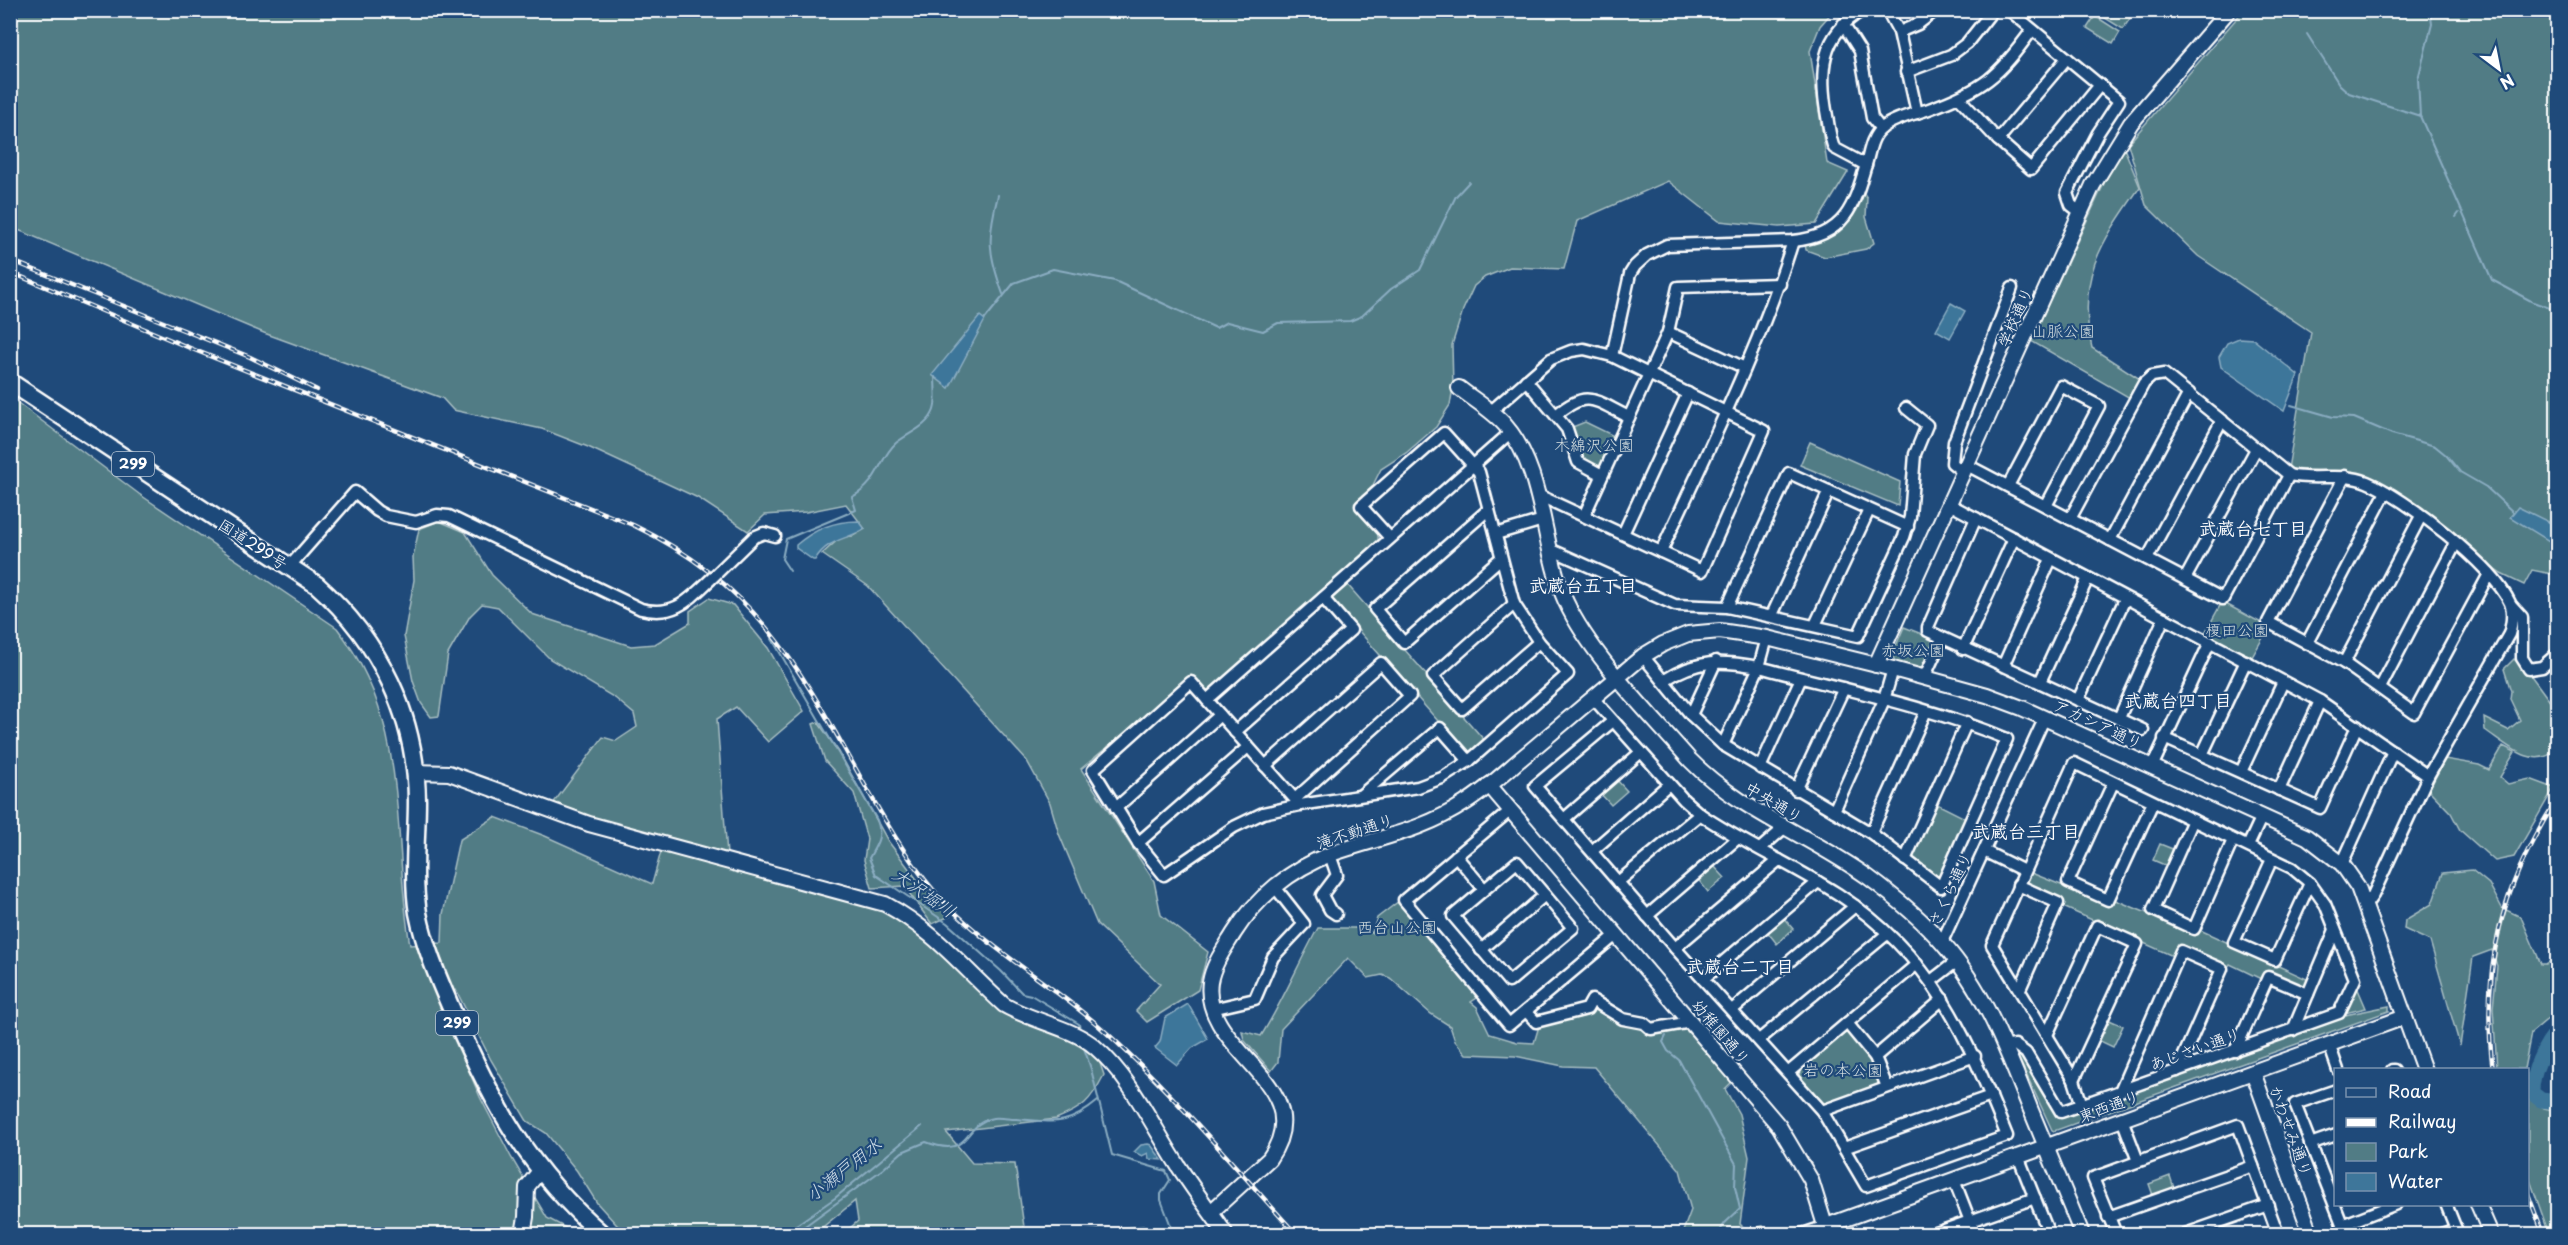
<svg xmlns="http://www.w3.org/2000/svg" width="2568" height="1245" font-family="'Playpen Sans','Klee One',sans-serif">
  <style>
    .green { fill: #517c85; stroke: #a8bec2; stroke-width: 1.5 }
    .water { fill: #3e769a; stroke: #8badc2; stroke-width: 1.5 }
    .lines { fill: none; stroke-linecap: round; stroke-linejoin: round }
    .stream { stroke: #8badc2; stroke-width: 2 }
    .river { stroke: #3e769a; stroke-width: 15 }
    .minor-casing { stroke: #fff; stroke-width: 15 }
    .tertiary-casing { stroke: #fff; stroke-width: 18 }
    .trunk-casing { stroke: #fff; stroke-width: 21 }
    .minor { stroke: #1f4a7a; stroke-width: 10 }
    .tertiary { stroke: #1f4a7a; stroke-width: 14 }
    .trunk { stroke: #1f4a7a; stroke-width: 16 }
    .rail-casing { stroke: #fff; stroke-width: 4.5 }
    .rail { stroke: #1f4a7a; stroke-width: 2; stroke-dasharray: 7; stroke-linecap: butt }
    .minor-bridge-casing { stroke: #fff; stroke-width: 15; stroke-linecap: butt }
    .minor-bridge { stroke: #1f4a7a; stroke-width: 10 }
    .labels { text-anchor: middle; stroke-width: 4.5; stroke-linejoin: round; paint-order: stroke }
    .shield { fill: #1f4a7a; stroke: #bcc9d7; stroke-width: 1.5 }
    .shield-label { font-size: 15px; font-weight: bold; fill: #fff }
    .street-label { font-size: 16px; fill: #fff; stroke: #1f4a7a }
    .park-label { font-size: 16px; fill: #d4dee0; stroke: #1f4a7a }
    .neighbourhood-label { font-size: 18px; font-weight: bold; fill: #fff; stroke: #1f4a7a }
    .water-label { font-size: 18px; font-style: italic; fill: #cfdde6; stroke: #1f4a7a }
  </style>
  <rect width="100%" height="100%" fill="#1f4a7a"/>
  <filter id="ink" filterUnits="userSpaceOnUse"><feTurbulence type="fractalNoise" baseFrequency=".0167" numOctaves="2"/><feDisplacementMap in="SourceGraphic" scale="12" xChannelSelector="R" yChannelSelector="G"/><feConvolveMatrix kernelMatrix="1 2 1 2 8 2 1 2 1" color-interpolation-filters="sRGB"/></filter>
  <g filter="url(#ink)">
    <!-- green -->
    <g class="green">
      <polygon points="10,11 1833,11 1820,26 1810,51 1827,163 1848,172 1816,224 1779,227 1719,221 1668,181 1577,221 1564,269 1510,267 1485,277 1474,286 1463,310 1452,345 1453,388 1450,405 1436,427 1406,453 1381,469 1372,487 1355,505 1378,531 1378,540 1210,691 1205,691 1193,676 1081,769 1154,881 1161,915 1208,952 1198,990 1147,1022 1136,1011 1160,984 1097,924 1059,834 1050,803 1027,761 868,586 822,554 841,537 853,536 865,529 846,504 806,512 765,515 748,531 698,498 588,447 542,429 453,410 442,398 264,333 11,227"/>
      <polygon points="2099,11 2120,11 2131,17 2123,29 2097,13"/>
      <polygon points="2243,11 2557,11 2557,575 2532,570 2524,585 2501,574 2366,477 2348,472 2288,469 2311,332 2198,256 2146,205 2128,144"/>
      <polygon points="2095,16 2120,32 2113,44 2087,28"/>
      <path d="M2124 148 2140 187C2101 243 2076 277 2092 348L2140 379 2130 398 2031 341 2109 173Z"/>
      <path d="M1863 192 1867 198 1866 217 1874 243 1866 249 1825 257 1806 250 1805 244C1834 240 1853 219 1863 192Z"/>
      <path d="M10 397 139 494 337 628C412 725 391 832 410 945L442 943 443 914 459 840 495 817 545 836 652 884 664 841 552 805 603 737 616 741 637 727 634 714 615 698 550 659 498 607 482 604 470 616 448 654 439 716 431 717 421 703 413 681 404 636 414 580 413 557 419 529 439 521 465 532 492 575 532 614 631 646 655 644 690 623V611L709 598 733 605 768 648 804 711 768 742 736 707 717 719 728 868 885 904 988 991 1094 1046 1104 1075C1090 1102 1083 1108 1056 1119L946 1132 972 1163 1015 1164 1025 1234H843L858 1221 855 1201 814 1234H625L597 1203 577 1171 546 1133 527 1121 491 1060 456 990 439 1001 480 1097 511 1157 547 1218 577 1234H11Z"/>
      <polygon points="1585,422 1616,437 1602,467 1595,469 1581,461 1570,428"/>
      <polygon points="1810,442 1900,482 1898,506 1800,465"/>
      <polygon points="1345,582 1486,742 1472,754 1467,754 1329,597"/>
      <polygon points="2222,602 2269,627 2252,657 2205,633"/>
      <polygon points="1904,627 1932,638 1936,644 1924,668 1920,669 1896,663 1892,655"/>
      <path d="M2514 659 2532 677 2557 711V749C2534 772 2506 744 2485 730L2484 718 2508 730 2520 720 2510 699 2511 691 2504 669Z"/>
      <polygon points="818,722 839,752 888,841 919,882 950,916 932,924 904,886 872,888 864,860 867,839 854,793 825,761 813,724"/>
      <polygon points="2503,746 2515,752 2500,777 2508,784 2530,779 2554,788 2514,857 2495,861 2460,830 2451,813 2429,790 2445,759 2479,765 2489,770"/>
      <polygon points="1616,779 1627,791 1611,805 1600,793"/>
      <polygon points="1935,803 1967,819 1942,876 1936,878 1912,860 1910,856"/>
      <polygon points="2160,844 2175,850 2167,866 2153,860"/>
      <polygon points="1713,865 1725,878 1708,892 1697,878"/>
      <polygon points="2472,870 2489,884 2502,908 2521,917 2541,964 2546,964 2557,957 2557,1011 2531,1033 2524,1069 2497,1069 2493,1008 2497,966 2492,950 2473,957 2460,1046 2430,941 2404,929 2405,920 2432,904 2443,873"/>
      <polygon points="2029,872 2110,905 2113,899 2166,921 2198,929 2309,980 2306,986 2303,987 2265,971 2261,979 2230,964 2227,968 2180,946 2175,957 2061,906 2063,901 2027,885 2024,881"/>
      <path d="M1399 901 1478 993 1477 998 1471 1002 1477 1007 1490 1034 1517 1042 1534 1043 1539 1026 1586 1016 1596 1008 1643 1027 1653 1035 1685 1029 1733 1081 1725 1089 1739 1114 1749 1157 1740 1224 1746 1230 1763 1226 1764 1234H1682L1691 1210 1680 1170 1594 1067 1563 1066 1515 1056 1466 1054 1455 1041 1450 1026 1431 1014 1390 978 1382 975 1368 978 1348 958 1281 1029 1278 1062 1271 1071 1244 1040 1242 1031 1261 1036C1283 1001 1298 964 1318 928H1362L1372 933 1377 918Z"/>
      <polygon points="1782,916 1793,929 1777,944 1766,930"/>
      <polygon points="2357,987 2366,1008 2345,1013"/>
      <polygon points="2389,1006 2389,1011 2054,1131 2052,1130 2016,1052 2021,1053 2059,1117 2345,1015"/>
      <polygon points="2107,1019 2123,1026 2113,1047 2098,1040"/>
      <polygon points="1845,1031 1851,1031 1871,1056 1880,1078 1876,1088 1824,1105 1799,1077 1800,1069"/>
      <polygon points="2528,1098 2544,1108 2557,1111 2557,1234 2549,1234 2528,1174"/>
      <polygon points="2170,1176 2175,1191 2154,1198 2149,1184"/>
      <polygon points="1143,1226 1187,1234 1062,1234"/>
    </g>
    <!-- water -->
    <g class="water">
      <polygon points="1951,303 1965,311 1950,338 1936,330"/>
      <polygon points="980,316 985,320 949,388 932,375"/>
      <polygon points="2239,338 2253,339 2298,375 2284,411 2221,367 2219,357 2227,343"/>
      <polygon points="2518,507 2557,526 2557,540 2554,544 2510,517"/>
      <path d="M859 521 865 529C846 540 827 539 815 560H813L796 548V545C815 529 833 521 859 521Z"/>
      <polygon points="1188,1004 1208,1039 1192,1048 1177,1065 1155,1048 1160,1042 1165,1018"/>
      <polygon points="1148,1144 1151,1145 1162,1160 1149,1159 1148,1153 1142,1156 1134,1152 1141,1145"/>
    </g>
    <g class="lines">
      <!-- stream -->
      <g class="stream">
        <polyline points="2430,10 2432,24 2418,79 2420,116 2492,280 2533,302 2558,311"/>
        <polyline points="2307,34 2339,84 2349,93 2420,116"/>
        <path d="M998 195C987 238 988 253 1003 294"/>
        <polyline points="2456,217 2459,213"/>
        <polyline points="985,319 1014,283 1053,269 1115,281 1216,328 1227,322 1263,331 1278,323 1350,321 1362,316 1391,289 1420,270 1456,196 1469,182"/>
        <polyline points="2291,405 2333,417 2354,418 2392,434 2435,446 2446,455 2460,472 2486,487 2513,512"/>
        <path d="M790 571 782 559 786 539 856 510 852 497C879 483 879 458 896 443 908 433 928 427 934 410 937 401 935 386 935 377"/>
        <path d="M772 639 877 820C883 836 877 844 869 858L876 875 947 923 1001 971 1022 993 1031 995 1079 1024 1080 1031"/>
        <polyline points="1666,1036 1663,1042 1668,1051 1679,1060 1736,1164 1735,1187 1740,1209 1725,1223 1718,1234"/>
        <polyline points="1084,1048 1091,1069 1112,1155 1166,1171 1170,1180 1161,1194 1161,1200 1174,1234"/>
        <polyline points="783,1234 835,1198 922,1126"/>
        <path d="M794 1234 883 1169 902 1152 926 1142C973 1160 961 1124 993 1118 1000 1117 1009 1119 1016 1119 1054 1122 1067 1127 1098 1101"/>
      </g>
      <!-- river -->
      <path class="river" d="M2558 1030C2544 1045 2531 1074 2532 1093L2541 1100 2558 1102"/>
      <defs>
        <g id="minor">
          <path d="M1863 10C1820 35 1819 73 1827 116 1829 127 1830 139 1834 148L1866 165"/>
          <polyline points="1887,10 1899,32 1917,113"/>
          <polyline points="2009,10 2119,101 2098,133 2067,193 2071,205 2080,212"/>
          <polyline points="1843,24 1860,51 1872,118 1881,129"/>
          <polyline points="1899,32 1918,24 1936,10"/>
          <polyline points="1906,72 1951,55 1967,43 1993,10"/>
          <polyline points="1959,98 1998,140 2031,169 2100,85"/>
          <polyline points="1998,140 2067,58"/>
          <polyline points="1668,332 1745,368"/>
          <path d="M1612 356 1630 274 1635 266 1647 255 1667 245 1793 241C1846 236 1854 206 1867 161 1870 149 1872 136 1882 128 1894 118 1915 114 1929 109 1984 89 1998 77 2032 30"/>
          <polyline points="1526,380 1567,429 1578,462 1602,475"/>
          <polyline points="1490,412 1551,359 1571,351 1584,349 1612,356 1764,431 1702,571 1536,494"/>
          <path d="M1556 415C1588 388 1595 401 1629 417"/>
          <polyline points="1967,465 2223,599 2289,475"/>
          <polyline points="1963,472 1952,463 1954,442 2012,288"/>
          <polyline points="2345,476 2268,622 2344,663 2414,713 2489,574"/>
          <polyline points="2008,486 2061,386 2099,406 2046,506"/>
          <polyline points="1949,504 2320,701 2428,776"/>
          <polyline points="1489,509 1375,609 1404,643 1501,558"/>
          <polyline points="1584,516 1668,332 1678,287 1780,284"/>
          <polyline points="1976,518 1928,627 1928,631 2143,730"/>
          <path d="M2070 519 2144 383 2152 376 2164 374 2289 475C2315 481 2342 472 2367 482 2404 497 2494 566 2510 603 2514 613 2512 624 2509 634L2428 776 2373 895 2366 905"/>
          <polyline points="1496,534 1543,520"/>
          <polyline points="1623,534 1688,393"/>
          <polyline points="754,537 764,533 775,536"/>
          <polyline points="2110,540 2189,393"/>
          <polyline points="1550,549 1675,605 1727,607 1858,636 1904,537 1910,517 1915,454 1927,425 1906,408"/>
          <path d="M1661 552C1708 450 1759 349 1793 241"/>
          <polyline points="2147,559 2222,420"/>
          <path d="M289 567 355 492 377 511 386 516 416 522 437 515 449 516 641 609C674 617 688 601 710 580"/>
          <polyline points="2185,579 2256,449"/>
          <polyline points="1514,604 1433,676 1462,709 1539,642"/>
          <polyline points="2511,605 2522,617 2522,658 2529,669 2542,667 2558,653"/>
          <polyline points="1727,607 1789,473 1908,527"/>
          <polyline points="1772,615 1829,491"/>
          <polyline points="1815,625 1869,510"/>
          <polyline points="2307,643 2386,492"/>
          <polyline points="1963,649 2014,538"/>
          <path d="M1643 656 1691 715 1723 745 1871 833 1941 887 2007 739C1928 706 1842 689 1759 667 1721 660 1697 659 1663 681"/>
          <polyline points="2344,663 2421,516"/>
          <polyline points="2003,666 2051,559"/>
          <polyline points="1924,678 1942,639"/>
          <polyline points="2040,682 2088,578"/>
          <polyline points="2380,688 2456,543"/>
          <path d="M1593 698 1684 800 1700 814C1744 844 1793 865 1838 894 1934 957 1966 1035 2007 1136L1866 1186 1822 1111 1675 948 1535 786 1613 721"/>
          <polyline points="1207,700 1511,432"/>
          <polyline points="2078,700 2125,599"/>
          <polyline points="1691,715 1716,661"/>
          <polyline points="2119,718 2164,618"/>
          <polyline points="1235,732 1351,630 1323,598"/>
          <polyline points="2164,738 2320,808 2357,726"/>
          <polyline points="1723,745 1759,667 1767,638"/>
          <polyline points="2202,755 2246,661"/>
          <polyline points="1265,766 1381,663 1410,696 1295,799"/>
          <polyline points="2152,767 2210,642"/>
          <polyline points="1760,768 1801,678"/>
          <polyline points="2241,772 2283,682"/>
          <polyline points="2113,783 2068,882 2108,900 2153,802"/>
          <polyline points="1796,790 1844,688"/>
          <polyline points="2279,790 2320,701"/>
          <polyline points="1361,795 1440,728 1469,761"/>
          <polyline points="1300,805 1191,682 1093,770 1138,843 1164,875 1234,827 1263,813 1300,805 1418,787 1442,778 1469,761 1568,674 1539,642 1514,604 1479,472 1444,433 1361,506 1390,538"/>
          <polyline points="1116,808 1220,715"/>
          <polyline points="1511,810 1404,900 1509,1025 1616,935"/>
          <polyline points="1834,811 1884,700 1893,669"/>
          <polyline points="1564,819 1641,752"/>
          <polyline points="2193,820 2153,910 2194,929 2233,840"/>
          <polyline points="1871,833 1926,711"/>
          <polyline points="1138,843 1248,747"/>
          <polyline points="2248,846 2262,816"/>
          <polyline points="1760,849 1784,828"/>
          <polyline points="1592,851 1669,784"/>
          <polyline points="1984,851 2024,871"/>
          <polyline points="1330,855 1337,875 1322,895 1330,910 1336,914"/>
          <polyline points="1456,856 1484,889"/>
          <polyline points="2272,859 2234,942 2275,960 2310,883"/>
          <polyline points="1905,860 1967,722"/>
          <polygon points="1517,862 1573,928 1509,982 1453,916"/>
          <polyline points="2342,864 2393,751"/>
          <polyline points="1618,882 1700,814"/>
          <polyline points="2018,885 2058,903 2020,989"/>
          <polyline points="1647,916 1738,838"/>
          <polyline points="1942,942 2045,717"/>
          <polyline points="1675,948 1779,860"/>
          <polyline points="1481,950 1545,895"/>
          <polyline points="1703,979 1818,882"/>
          <polyline points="1931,981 1957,961"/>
          <polyline points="1212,1009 1255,999 1273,957 1304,924 1275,887"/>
          <polyline points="1732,1010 1855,906"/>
          <polyline points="1526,1011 1536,1022 1587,1009 1592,1000 1623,1019 1644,1023 1651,1029 1691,1022"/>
          <polyline points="1847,1023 1875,1057 1887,1087"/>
          <polyline points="2293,1030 2335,930"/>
          <polyline points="2047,1035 2097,926 2137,944 2074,1080"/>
          <polyline points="1759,1040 1887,934"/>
          <polyline points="2329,1044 2338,1070"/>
          <polyline points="2005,1047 2015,1045 2026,1053 2061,1112 2339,1013 2355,979 2325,904 2310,883 2292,868 2074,763 1992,945 2074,1080 2082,1105"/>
          <polyline points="2235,1051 2268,977 2308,994"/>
          <polyline points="1875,1057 1943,999"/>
          <polyline points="2392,1070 2394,1070"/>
          <polyline points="1789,1072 1917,964"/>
          <polyline points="2336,1090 2295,1104 2346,1234"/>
          <polyline points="2120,1091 2181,951 2222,969 2177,1071"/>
          <polyline points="1822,1111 1975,1056"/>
          <polyline points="2122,1119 2138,1161"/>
          <polyline points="2310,1144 2336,1135"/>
          <polyline points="1844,1148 1991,1096"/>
          <polyline points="2018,1156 2049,1234"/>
          <polyline points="1954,1180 1975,1234"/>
          <polyline points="2446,1204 2458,1234"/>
          <polyline points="2108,1217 2253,1166"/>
          <polyline points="2342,1225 2396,1204"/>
          <polyline points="1802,1234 1826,1226"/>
          <polyline points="1933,1234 2035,1198"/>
          <polyline points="2116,1234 2093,1178 2238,1125 2278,1234"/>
          <polyline points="2185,1234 2268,1205"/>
          <polyline points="2441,1234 2456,1229"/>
        </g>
        <g id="tertiary">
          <path d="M1459 388C1474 400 1493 411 1505 425 1546 472 1541 547 1566 602 1591 656 1650 714 1690 760 1741 812 1810 835 1868 877 1895 897 1922 919 1943 944 1985 991 2007 1051 2030 1108 2047 1150 2065 1192 2082 1234"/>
          <polyline points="1876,665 2093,185 2131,123 2229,10"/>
          <path d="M415 772 449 773 589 824 885 904C935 931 963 968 1004 1005 1031 1021 1074 1028 1095 1047 1132 1079 1153 1127 1179 1167 1194 1190 1210 1212 1226 1234"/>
          <polyline points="1489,785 1779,1126 1811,1180 1827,1232"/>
          <polyline points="2253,1072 2311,1234"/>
          <polyline points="2478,1204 2491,1234"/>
          <path d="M1211 1212 1269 1159C1322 1084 1200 1052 1210 982 1213 964 1225 948 1234 933 1256 898 1291 869 1331 854 1379 837 1421 832 1465 803 1488 789 1508 769 1529 752 1567 720 1605 688 1643 656L1663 644 1688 634 1720 631 1767 638 1893 669 1987 695 2022 708 2307 837 2342 864 2358 887 2424 1070"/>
          <polyline points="1826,1226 2405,1017"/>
          <polyline points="523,1234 526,1217 527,1187 539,1172"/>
        </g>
        <path id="trunk" d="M10 382 317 585C380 641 416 716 417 800 417 838 412 876 418 913 425 949 440 982 454 1015 492 1103 529 1171 602 1234"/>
      </defs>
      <!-- minor casing -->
      <use href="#minor" class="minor-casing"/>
      <!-- tertiary casing -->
      <use href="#tertiary" class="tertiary-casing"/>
      <!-- trunk casing -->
      <use href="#trunk" class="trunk-casing"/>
      <!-- minor -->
      <use href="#minor" class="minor"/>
      <!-- tertiary -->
      <use href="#tertiary" class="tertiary"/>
      <!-- trunk -->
      <use href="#trunk" class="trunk"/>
      <defs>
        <g id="rail">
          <polyline points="10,260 250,357 317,390"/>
          <path d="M10 272 197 351 633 525C756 584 799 667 862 780 884 819 906 858 935 892 982 945 1046 980 1099 1026 1170 1089 1232 1164 1296 1234"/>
          <path d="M2493 1070C2480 968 2502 883 2558 798"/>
          <polyline points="2528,1194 2543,1234"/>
        </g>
      </defs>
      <!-- rail casing -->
      <use href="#rail" class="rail-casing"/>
      <!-- rail -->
      <use href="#rail" class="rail"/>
      <defs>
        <polyline id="minor-bridge" points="710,580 754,537"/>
      </defs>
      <!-- minor-bridge casing -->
      <use href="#minor-bridge" class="minor-bridge-casing"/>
      <!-- minor-bridge -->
      <use href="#minor-bridge" class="minor-bridge"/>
    </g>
  </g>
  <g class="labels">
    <!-- shield labels -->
    <g class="shield">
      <rect x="112" y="452" width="42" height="24" rx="4.5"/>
      <rect x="436" y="1011" width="42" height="24" rx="4.5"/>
    </g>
    <g class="shield-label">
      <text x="133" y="469">299</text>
      <text x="457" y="1028">299</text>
    </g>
    <!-- street labels -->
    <g class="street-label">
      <text transform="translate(2015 317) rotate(-66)" y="6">学校通り</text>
      <text transform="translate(253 544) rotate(33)" y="6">国道299号</text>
      <text transform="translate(2098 724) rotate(25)" y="6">アカシア通り</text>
      <text transform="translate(1774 802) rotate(31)" y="6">中央通り</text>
      <text transform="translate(1355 831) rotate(-18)" y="6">滝不動通り</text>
      <text transform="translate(1950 889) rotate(-65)" y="6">さくら通り</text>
      <text transform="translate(1721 1032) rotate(50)" y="6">幼稚園通り</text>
      <text transform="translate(2195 1049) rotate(-20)" y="6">あじさい通り</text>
      <text transform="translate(2109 1106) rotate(-20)" y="6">東西通り</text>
      <text transform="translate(2291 1131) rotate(70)" y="6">かわせみ通り</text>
    </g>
    <!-- park labels -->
    <g class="park-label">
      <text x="2063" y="337">山脈公園</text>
      <text x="1594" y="451">木綿沢公園</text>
      <text x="2237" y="636">榎田公園</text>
      <text x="1913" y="656">赤坂公園</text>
      <text x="1397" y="933">西台山公園</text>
      <text x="1843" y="1076">岩の本公園</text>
    </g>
    <!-- neighbourhood labels -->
    <g class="neighbourhood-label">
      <text x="2253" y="535">武蔵台七丁目</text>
      <text x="1583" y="592">武蔵台五丁目</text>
      <text x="2178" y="707">武蔵台四丁目</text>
      <text x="2026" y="838">武蔵台三丁目</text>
      <text x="1740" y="973">武蔵台二丁目</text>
    </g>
    <!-- water labels -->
    <g class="water-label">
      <text transform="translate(924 893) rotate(35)" y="6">大沢堀川</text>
      <text transform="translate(844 1170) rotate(-38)" y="6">小瀬戸用水</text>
    </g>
  </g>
  <!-- margin -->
  <rect width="2568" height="1245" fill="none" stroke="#1f4a7a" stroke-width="36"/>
  <rect x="18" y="18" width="2532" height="1209" fill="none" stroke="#fff" stroke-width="2" filter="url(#ink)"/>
  <!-- legend -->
  <rect x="2334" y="1068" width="195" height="138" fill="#1f4a7a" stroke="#7992af" stroke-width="1.5"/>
  <rect x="2346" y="1088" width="30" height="9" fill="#1f4a7a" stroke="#7992af" stroke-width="1.5"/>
  <text x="2388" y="1098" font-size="18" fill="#ffffff">Road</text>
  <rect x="2346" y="1118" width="30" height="9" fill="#ffffff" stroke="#7992af" stroke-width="1.5"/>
  <text x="2388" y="1128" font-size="18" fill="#ffffff">Railway</text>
  <rect x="2346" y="1143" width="30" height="18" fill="#517c85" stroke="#7992af" stroke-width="1.5"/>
  <text x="2388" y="1158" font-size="18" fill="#ffffff">Park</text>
  <rect x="2346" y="1173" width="30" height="18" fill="#3e769a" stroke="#7992af" stroke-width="1.5"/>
  <text x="2388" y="1188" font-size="18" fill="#ffffff">Water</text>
  <!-- north arrow -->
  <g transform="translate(2499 69) rotate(148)" stroke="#1f4a7a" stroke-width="4.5" paint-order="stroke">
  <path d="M0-4.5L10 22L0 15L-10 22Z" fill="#ffffff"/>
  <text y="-9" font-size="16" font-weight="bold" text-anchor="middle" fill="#ffffff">N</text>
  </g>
</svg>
